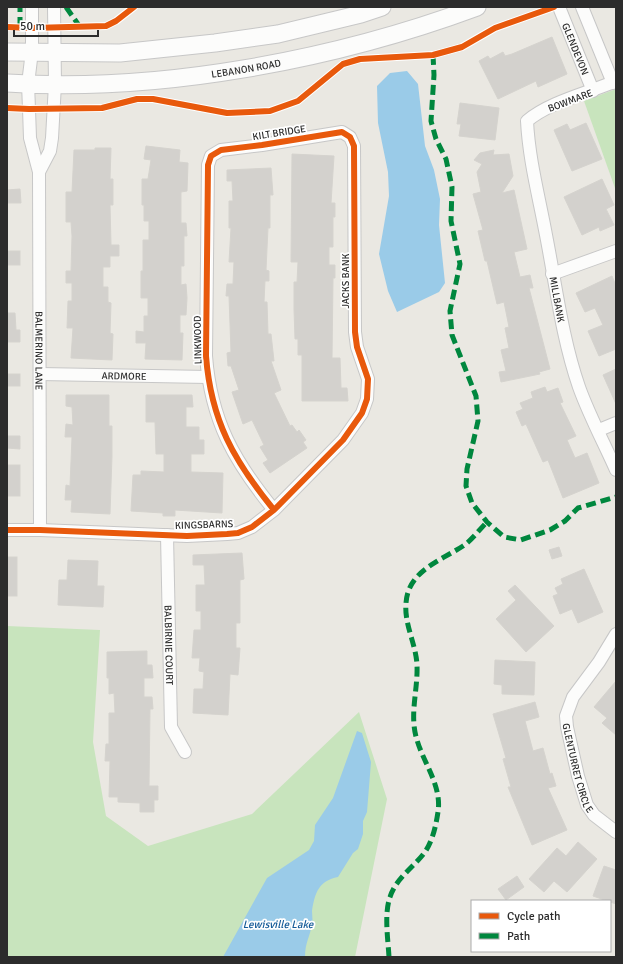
<svg xmlns="http://www.w3.org/2000/svg" width="623" height="964" font-family="Signika,sans-serif">
  <style>
    .green { fill: #c8e4bd }
    .water { fill: #9acbe8 }
    .building { fill: #d3d1cd; stroke: #d5d3ce }
    .lines { fill: none; stroke-linecap: round; stroke-linejoin: round }
    .street-casing { stroke: #c7c7c7; stroke-width: 14 }
    .secondary-casing { stroke: #c7c7c7; stroke-width: 19 }
    .street { stroke: #fcfcfb; stroke-width: 12 }
    .secondary { stroke: #fcfcfb; stroke-width: 17 }
    .quiet { stroke: #00873e; stroke-width: 5; stroke-dasharray: 10 5; stroke-linecap: butt }
    .cycleway-casing { stroke: #fff; stroke-width: 8 }
    .cycleway { stroke: #e8590c; stroke-width: 6 }
    .labels { text-anchor: middle; stroke-width: 3.5; stroke-linejoin: round; paint-order: stroke }
    .street-label { font-size: 10px; fill: #2c2c2c; stroke: #fff }
    .water-label { font-size: 11px; font-style: italic; fill: #145b98; stroke: #fff }
  </style>
  <rect width="100%" height="100%" fill="#eae8e2"/>
  <!-- green -->
  <g class="green">
    <polygon points="616,89 616,191 584,101"/>
    <polygon points="7,626 100,630 93,742 106,816 148,846 252,814 359,712 387,799 355,957 7,957"/>
  </g>
  <!-- water -->
  <g class="water">
    <polygon points="407,71 418,84 425,146 434,170 440,199 439,225 445,283 439,292 397,312 388,291 379,254 389,196 388,172 378,123 377,86 390,73"/>
    <path d="M357 731 362 733 371 762 367 812 363 821V834L358 849 353 853 338 877C319 881 315 892 312 911 312 915 313 919 312 924 310 937 305 942 305 957H223L267 878 309 850 314 841 315 825 333 798Z"/>
  </g>
  <!-- building -->
  <g class="building">
    <polygon points="552,37 567,74 538,87 536,81 498,99 479,61 488,56 490,59 503,52 505,56 512,54"/>
    <polygon points="460,103 499,108 495,140 459,136 461,124 457,124"/>
    <polygon points="586,123 602,159 572,171 554,130 567,124 570,130"/>
    <polygon points="146,146 180,150 179,162 188,163 187,191 181,192 181,223 186,223 187,236 184,236 184,266 181,266 181,285 186,284 187,298 186,315 180,315 180,333 183,333 182,360 145,359 146,343 136,343 136,331 144,332 144,316 148,316 148,298 141,298 141,271 143,271 143,240 149,240 149,221 144,221 144,205 142,205 142,179 148,179 151,160 144,159"/>
    <polygon points="95,148 111,148 110,179 113,179 113,205 110,205 111,245 119,245 119,256 110,256 110,267 103,267 103,287 108,287 108,302 111,303 110,333 113,334 112,360 71,358 73,328 67,328 68,301 72,301 72,283 66,283 66,271 71,271 72,236 71,222 66,222 66,192 72,192 74,150 95,150"/>
    <polygon points="494,150 493,155 509,154 513,176 502,193 514,190 527,249 514,252 520,277 530,275 533,288 529,288 550,369 539,372 540,374 501,382 499,372 506,371 501,350 509,348 505,328 509,327 504,302 497,304 487,261 485,261 478,231 483,230 473,194 481,192 477,172 482,164 474,160 480,153"/>
    <polygon points="292,154 334,156 331,203 335,203 335,217 333,217 333,247 329,247 329,265 335,265 335,278 333,278 332,358 340,358 341,388 347,388 348,401 302,401 302,355 298,355 298,339 295,339 294,309 294,282 297,282 298,262 291,262"/>
    <polygon points="271,168 273,195 270,195 270,228 268,228 266,270 269,271 269,281 265,281 264,302 267,302 268,334 271,334 274,361 271,361 281,390 274,393 290,426 292,425 297,432 299,430 306,440 303,442 307,448 270,473 263,463 268,460 260,447 264,445 252,420 243,424 232,392 239,390 231,366 228,366 227,353 231,352 229,296 226,296 227,284 233,284 234,262 229,262 231,228 229,228 229,201 233,201 232,181 227,181 227,170"/>
    <polygon points="602,179 614,205 606,209 614,225 600,231 599,227 582,235 564,197"/>
    <polygon points="20,189 21,203 7,203 7,190"/>
    <rect x="7" y="251" width="13" height="14"/>
    <polygon points="612,276 616,286 616,349 599,356 588,331 603,325 595,308 585,312 576,293"/>
    <polygon points="7,313 15,313 16,330 20,330 20,342 7,342"/>
    <polygon points="616,369 616,404 603,375"/>
    <rect x="7" y="374" width="13" height="12"/>
    <polygon points="545,387 547,392 558,388 563,402 560,403 576,436 567,440 575,458 587,453 599,483 563,498 548,460 543,462 526,424 522,426 516,412 523,409 520,403 533,398 531,392"/>
    <polygon points="66,395 109,395 109,426 112,426 112,456 110,514 71,512 72,500 65,500 66,485 70,486 72,437 65,437 66,424 73,425 72,407 66,406"/>
    <polygon points="146,395 192,395 193,407 186,407 186,427 199,427 199,440 204,440 204,454 191,454 191,472 223,473 222,513 175,510 175,516 163,516 163,513 131,511 133,475 141,475 141,471 164,472 164,454 156,454 155,422 146,422"/>
    <polygon points="7,436 20,436 20,449 7,448"/>
    <rect x="7" y="465" width="13" height="31"/>
    <polygon points="559,547 562,556 552,559 549,550"/>
    <polygon points="242,553 244,579 240,580 240,623 236,623 236,648 240,648 238,675 230,674 228,715 193,713 194,689 203,689 204,672 199,671 200,658 192,658 194,630 201,630 201,611 196,611 196,585 205,585 204,565 193,565 193,555"/>
    <rect x="7" y="557" width="10" height="39"/>
    <polygon points="68,560 98,561 97,586 104,586 103,607 58,605 59,580 67,580"/>
    <polygon points="584,569 603,612 578,623 572,609 560,614 553,596 558,594 555,588 563,584 561,579"/>
    <polygon points="515,585 554,626 526,652 496,619 516,600 508,591"/>
    <polygon points="147,651 147,665 152,665 153,678 144,678 144,697 152,697 153,709 150,709 149,786 158,786 158,800 154,800 154,812 140,812 140,803 118,802 118,797 109,797 110,761 105,761 106,744 109,744 109,713 115,713 114,693 109,694 109,678 107,678 107,652"/>
    <polygon points="495,660 535,662 534,695 502,694 502,685 494,684"/>
    <polygon points="616,681 616,735 602,723 607,718 594,707"/>
    <polygon points="535,702 539,717 525,721 533,751 543,748 550,774 552,773 556,786 548,788 567,830 532,845 508,787 511,787 503,759 506,758 493,714"/>
    <polygon points="578,842 597,859 567,892 554,881 544,892 529,879 557,848 566,856"/>
    <polygon points="604,866 616,870 616,904 593,896"/>
    <polygon points="517,876 524,887 506,900 498,889"/>
  </g>
  <g class="lines">
    <defs>
      <g id="street">
        <path id="s1" d="M32 7V51L28 84 29 109 30 138 39 172 40 530"/>
        <path id="s2" d="M559 7 593 91"/>
        <polyline points="582,7 613,83"/>
        <path id="s3" d="M616 81C588 93 549 102 527 121 529 160 539 197 546 235 556 286 562 338 579 387 589 415 604 443 616 470"/>
        <polyline points="39,172 50,151 52,138 55,84 54,7"/>
        <polyline points="552,274 616,251"/>
        <path id="s4" d="M40 374 208 377"/>
        <polyline points="599,430 616,423"/>
        <path d="M7 530H40L187 536 227 534 238 533 252 527 274 510 343 440 362 413 367 399 368 379 357 347 355 332 354 146 350 137 342 132 262 145 221 150 211 156 208 165 206 356C211 421 234 461 274 510"/>
        <path id="s5" d="M167 535 171 727 185 752"/>
        <path id="s6" d="M616 634 599 662 573 697 566 716 567 727 578 776 587 805 594 815 616 832"/>
      </g>
      <g id="secondary">
        <polyline points="7,52 120,53 215,43 278,34 361,14 382,7"/>
        <path id="s7" d="M7 83C159 93 334 60 477 7"/>
      </g>
    </defs>
    <!-- street casing -->
    <use href="#street" class="street-casing"/>
    <!-- secondary casing -->
    <use href="#secondary" class="secondary-casing"/>
    <!-- street -->
    <use href="#street" class="street"/>
    <!-- secondary -->
    <use href="#secondary" class="secondary"/>
    <!-- quiet -->
    <g class="quiet">
      <polyline points="66,7 80,27"/>
      <polyline points="20,27 20,7"/>
      <polyline points="433,55 434,75 431,121 436,139 446,159 452,187 451,221 460,264 450,311 452,335 476,396 478,421 467,469 466,486 472,503 487,522 504,537 521,540 550,530 565,521 578,508 616,497"/>
      <path d="M389 957C388 939 384 914 390 897 396 878 414 867 425 852 433 840 436 825 438 812 442 786 424 764 417 740 409 715 418 691 417 665 416 644 404 624 406 603 408 571 440 561 463 546 472 540 479 530 487 522"/>
    </g>
    <defs>
      <g id="cycleway">
        <polyline points="7,27 32,28 106,26 116,21 134,7"/>
        <polyline points="7,108 29,109 102,108 137,99 153,99 227,113 270,111 298,101 343,64 360,59 433,55 462,47 495,28 554,7"/>
        <path d="M7 530H40L187 536 227 534 238 533 252 527 274 510 343 440 362 413 367 399 368 379 357 347 355 332 354 146 350 137 342 132 262 145 221 150 211 156 208 165 206 356C211 421 234 461 274 510"/>
      </g>
    </defs>
    <!-- cycleway casing -->
    <use href="#cycleway" class="cycleway-casing"/>
    <!-- cycleway -->
    <use href="#cycleway" class="cycleway"/>
  </g>
  <g class="labels">
    <!-- street labels -->
    <g class="street-label">
      <text dy="4" stroke="none"><textPath href="#s2" startOffset="45">GLENDEVON</textPath></text>
      <text dy="4" stroke="none"><textPath href="#s7" startOffset="240">LEBANON ROAD</textPath></text>
      <text transform="translate(570 100) rotate(-21)" y="4">BOWMARE</text>
      <text transform="translate(279 132) rotate(-9)" y="4">KILT BRIDGE</text>
      <text transform="translate(345 281) rotate(-90)" y="4">JACKS BANK</text>
      <text dy="4" stroke="none"><textPath href="#s3" startOffset="279">MILLBANK</textPath></text>
      <text transform="translate(197 340) rotate(-91)" y="4">LINKWOOD</text>
      <text dy="4" stroke="none"><textPath href="#s1" startOffset="345">BALMERINO LANE</textPath></text>
      <text dy="4" stroke="none"><textPath href="#s4" startOffset="84">ARDMORE</textPath></text>
      <text transform="translate(204 524) rotate(-2)" y="4">KINGSBARNS</text>
      <text dy="4" stroke="none"><textPath href="#s5" startOffset="110">BALBIRNIE COURT</textPath></text>
      <text dy="4" stroke="none"><textPath href="#s6" startOffset="150">GLENTURRET CIRCLE</textPath></text>
    </g>
    <!-- water labels -->
    <g class="water-label">
      <text x="278" y="928">Lewisville Lake</text>
    </g>
  </g>
  <!-- border -->
  <rect width="623" height="964" fill="none" stroke="#2c2c2c" stroke-width="16"/>
  <!-- legend -->
  <rect x="471" y="900" width="140" height="52" fill="#ffffff" stroke="#ababab"/>
  <rect x="479" y="913" width="20" height="6" fill="#e8590c" stroke="#ababab"/>
  <text x="507" y="920" font-size="12" fill="#2c2c2c">Cycle path</text>
  <rect x="479" y="933" width="20" height="6" fill="#00873e" stroke="#ababab"/>
  <text x="507" y="940" font-size="12" fill="#2c2c2c">Path</text>
  <!-- scale -->
  <path d="M14 30v6h84v-6" fill="none" stroke="#2c2c2c" stroke-width="2"/>
  <text x="20" y="30" font-size="12" fill="#2c2c2c" stroke="#ffffff" stroke-width="3" paint-order="stroke">50 m</text>
</svg>
